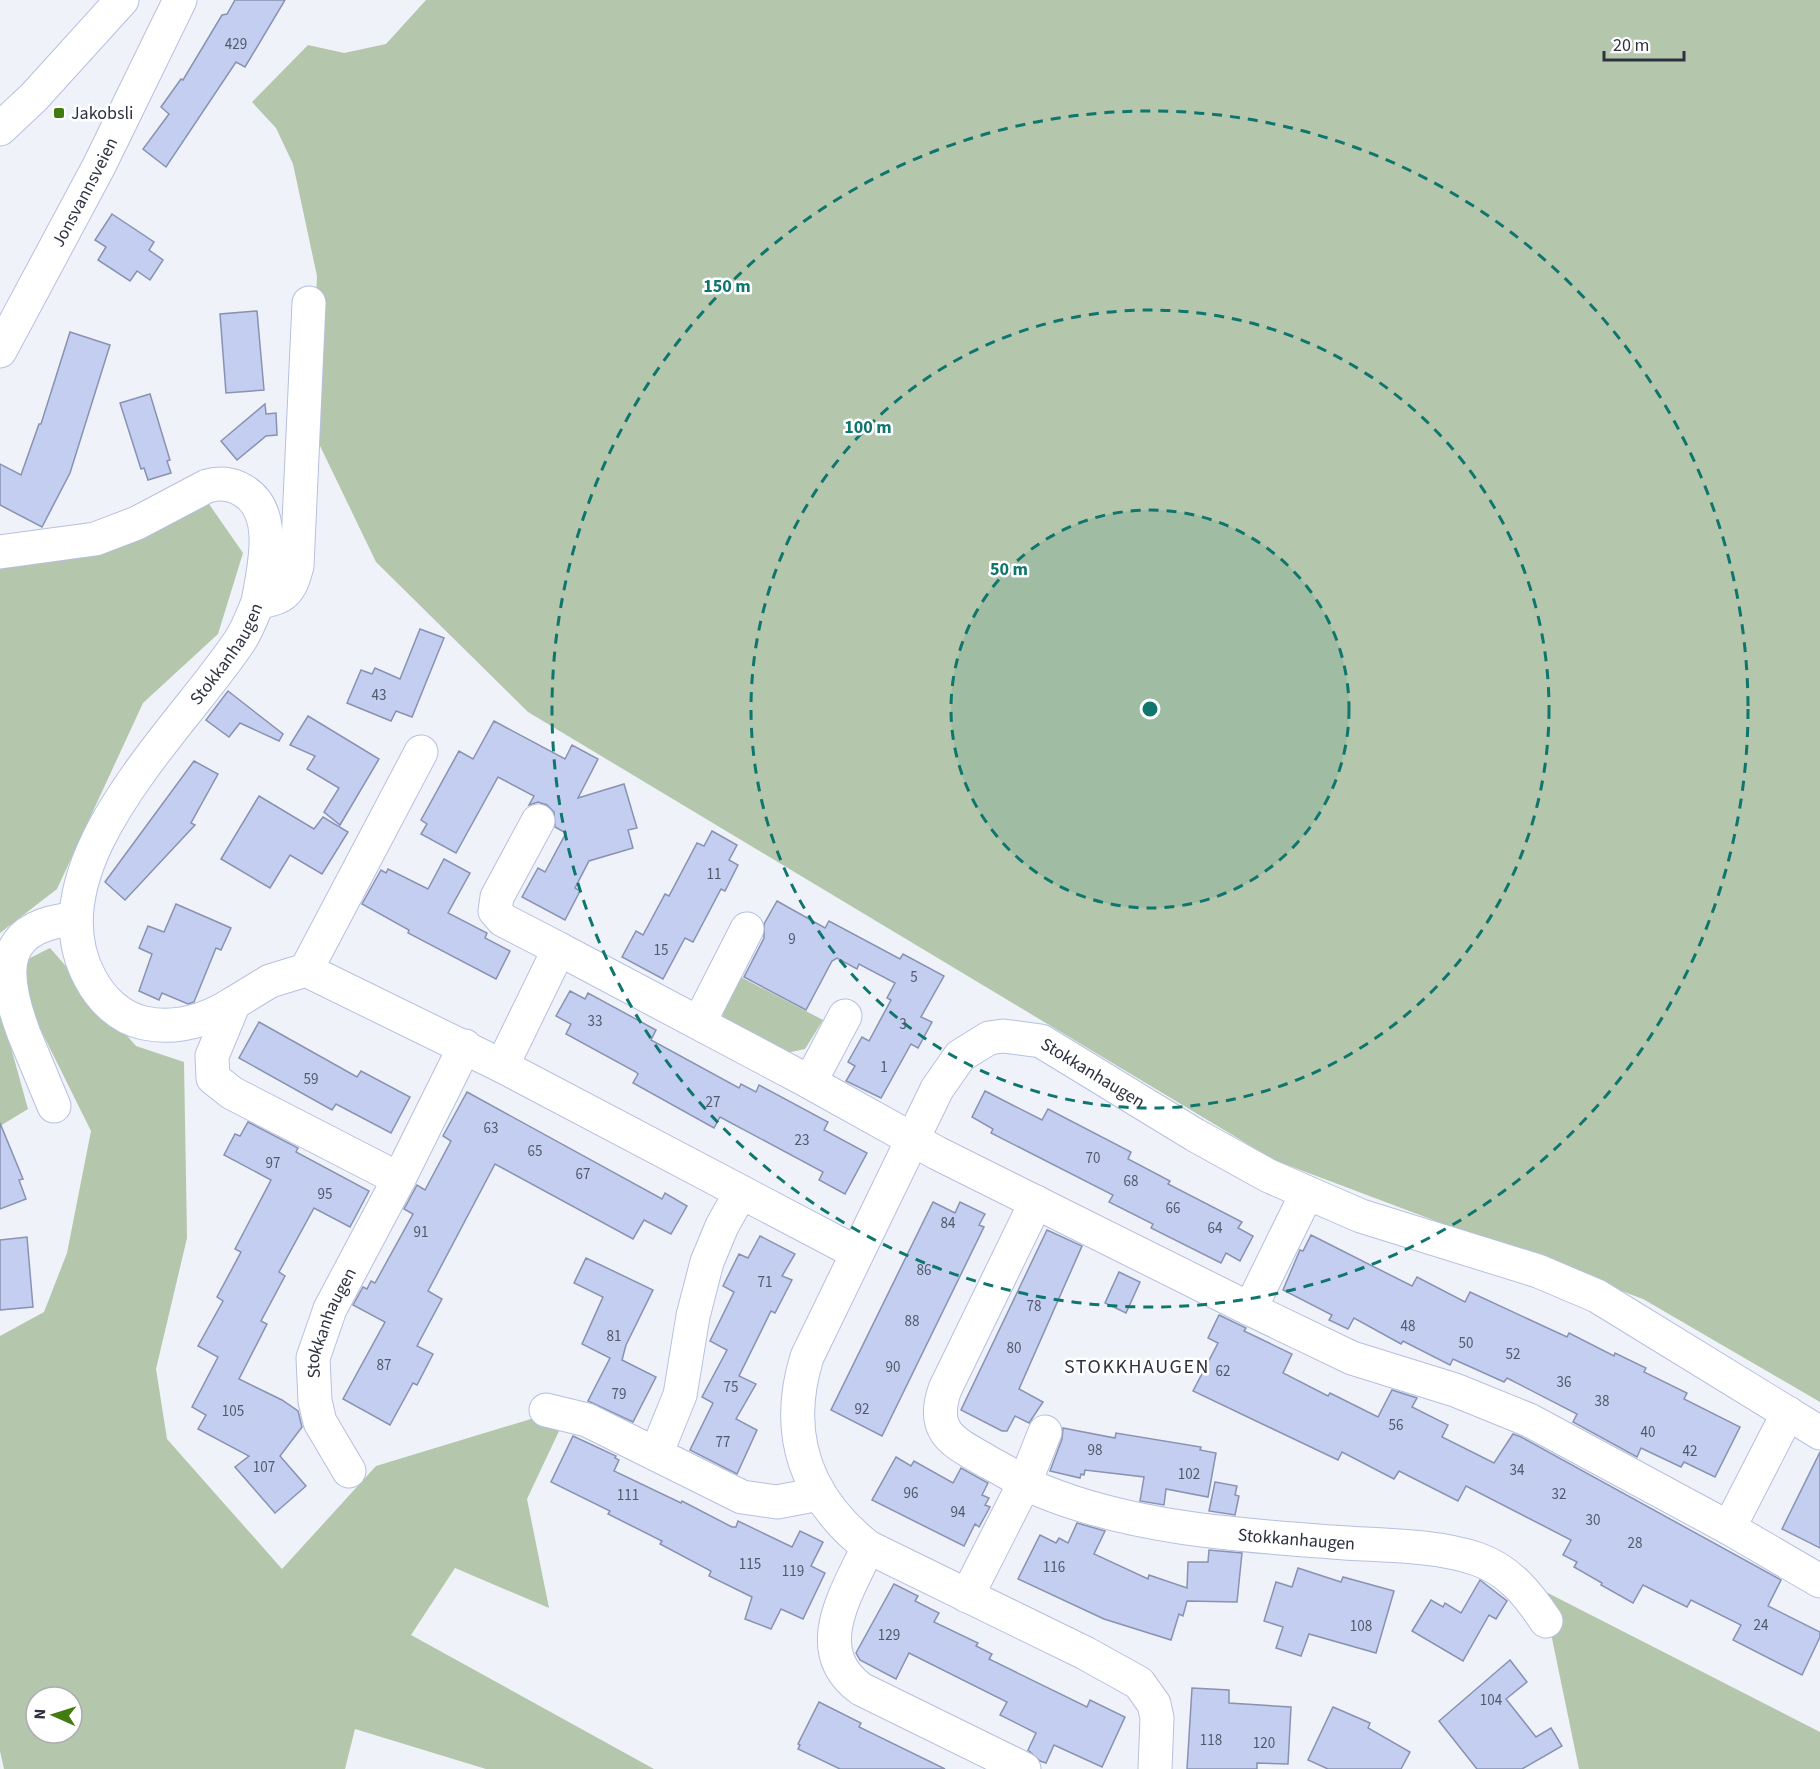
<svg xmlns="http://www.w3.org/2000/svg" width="1820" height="1769" font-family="'Source Sans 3',sans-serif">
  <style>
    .green { fill: #b4c6ab; fill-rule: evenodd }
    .building { fill: #c3cef1; stroke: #8892b2; stroke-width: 1.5 }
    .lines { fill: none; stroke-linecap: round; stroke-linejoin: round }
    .minor-casing { stroke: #b5c0e2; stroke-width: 35 }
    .major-casing { stroke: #b5c0e2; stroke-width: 35 }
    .minor { stroke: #fff; stroke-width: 33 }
    .major { stroke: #fff; stroke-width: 33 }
    .ring { fill: none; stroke: #0f766e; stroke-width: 3; stroke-dasharray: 10 8 }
    .poi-dot { fill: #427b10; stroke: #fff; stroke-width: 2 }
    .labels { text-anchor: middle; stroke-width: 5; stroke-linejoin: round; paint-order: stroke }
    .number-label { font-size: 15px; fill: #53596c }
    .poi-label { font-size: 18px; fill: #2e3240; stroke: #fff; text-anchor: start }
    .street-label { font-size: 18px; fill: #2e3240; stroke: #fff }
    .neighbourhood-label { font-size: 20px; letter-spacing: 1.5px; fill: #2e3240; stroke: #fff }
    .centre { fill: #0f766e; stroke: #fff; stroke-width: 3 }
    .ring-label { font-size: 18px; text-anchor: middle; font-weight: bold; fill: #0f766e; stroke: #fff; stroke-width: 5; stroke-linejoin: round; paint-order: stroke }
  </style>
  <rect width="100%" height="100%" fill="#f0f2f9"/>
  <!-- green -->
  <g class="green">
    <polygon points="426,0 1820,0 1820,1402 1643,1299 1274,1160 528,712 376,562 309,423 317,276 293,164 276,128 252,102 308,45 344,53 386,44"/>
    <polygon points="209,504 243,553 218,634 143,703 57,889 0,933 0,564 98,550"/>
    <path d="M50 948 136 1046 184 1062 187 1238 156 1369 167 1439 282 1569 376 1466 544 1415 560 1429 527 1499 549 1608 455 1568 411 1635 654 1769H486L355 1729 345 1769H4L0 1751V1336L44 1312 67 1253 91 1131 17 982 30 958ZM36 1697H72V1733H36Z"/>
    <polygon points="737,975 823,1020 805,1049 786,1053 726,1022 719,1007"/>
    <polygon points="0,1008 28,1109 0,1126"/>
    <polygon points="1542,1590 1820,1732 1820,1769 1579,1769"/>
  </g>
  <!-- building -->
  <g class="building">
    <polygon points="235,0 285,0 245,67 236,62 166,167 143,149 169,114 161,107 181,79 183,80 222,15 227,14"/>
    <polygon points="112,214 154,242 149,250 163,260 150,280 137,271 130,281 98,260 106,247 95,240"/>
    <polygon points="257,311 264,390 226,393 220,314"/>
    <polygon points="70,332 110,345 70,473 42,527 0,505 0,464 21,475 39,424 41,424"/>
    <polygon points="150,394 170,460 167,461 171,473 148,480 144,468 141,469 120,403"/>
    <polygon points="265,404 266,414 276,413 277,435 266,436 237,460 221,441"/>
    <polygon points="420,629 444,638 412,717 396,711 391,721 347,703 361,670 372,674 375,668 400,679"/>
    <polygon points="228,691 283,734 279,741 240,723 229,737 206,720"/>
    <polygon points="308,716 379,759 340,825 324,812 339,788 307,769 315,756 290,745"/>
    <polygon points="494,721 565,759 572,745 598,759 578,798 624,784 637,828 628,830 633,848 589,861 575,888 580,891 565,920 522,897 538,868 545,872 566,833 555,827 554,812 547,805 538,802 529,805 534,796 498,777 456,853 421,834 427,824 421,820 459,751 473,759"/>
    <polygon points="194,761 218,774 191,823 195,825 125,900 105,882"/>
    <polygon points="259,796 314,829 323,817 348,832 322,874 290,855 270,888 221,859"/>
    <polygon points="712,831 737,845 729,860 738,865 725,891 721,889 693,942 685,938 663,979 622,957 636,931 643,935 665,894 669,896 697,843 704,846"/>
    <polygon points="444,859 470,873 448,913 487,933 485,938 510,951 496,979 408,933 409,930 362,904 381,870 386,873 388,869 428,889"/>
    <polygon points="777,901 825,928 829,921 900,959 903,954 944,976 921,1017 932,1022 918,1048 911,1044 881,1098 846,1081 855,1066 848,1062 862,1037 869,1041 891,1000 887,998 895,983 859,964 857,969 837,958 832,961 806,1010 744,977 764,938 764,924"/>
    <polygon points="176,904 231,928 221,950 216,948 194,1002 188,1004 162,993 159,1000 139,991 152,954 139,948 148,926 164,932"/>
    <polygon points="570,991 585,999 588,993 656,1030 651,1040 739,1088 741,1084 756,1092 759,1085 828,1122 824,1130 867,1153 845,1194 819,1180 823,1172 720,1117 714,1128 633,1083 638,1074 636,1072 566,1034 571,1024 556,1016"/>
    <polygon points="259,1022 357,1077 361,1071 410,1097 391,1133 336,1104 332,1110 239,1058"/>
    <polygon points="985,1091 1042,1120 1048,1109 1131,1152 1128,1159 1170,1181 1168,1184 1242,1222 1238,1228 1253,1236 1240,1261 1226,1253 1221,1263 1151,1228 1153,1224 1109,1202 1113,1195 991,1133 993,1129 972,1117"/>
    <polygon points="467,1092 662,1199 665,1193 687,1206 671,1234 644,1220 633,1239 495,1164 428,1291 442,1299 417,1346 433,1354 417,1385 413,1383 390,1425 343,1399 385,1322 353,1305 363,1287 367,1289 371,1281 375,1283 413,1214 404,1209 417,1185 425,1190 451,1141 443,1136"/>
    <polygon points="248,1122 298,1148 296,1152 369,1191 350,1227 314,1208 279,1272 285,1276 261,1321 267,1324 239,1379 282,1400 298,1411 302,1427 280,1456 306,1486 275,1513 235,1467 249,1456 198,1429 206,1415 192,1407 218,1357 198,1346 223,1301 217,1297 241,1252 235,1249 271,1180 224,1155 235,1134 240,1136"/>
    <polygon points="0,1123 23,1179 19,1180 26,1199 0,1209"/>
    <polygon points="933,1202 955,1213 960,1202 985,1214 979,1225 984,1227 882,1436 831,1410"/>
    <polygon points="1047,1230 1082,1246 1019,1389 1043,1402 1029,1423 1015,1416 1007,1431 1002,1431 961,1410"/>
    <polygon points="1311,1235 1412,1286 1417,1277 1465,1302 1470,1292 1567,1337 1569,1333 1614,1356 1615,1353 1646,1368 1644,1372 1687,1393 1684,1399 1740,1427 1715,1477 1684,1462 1681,1467 1641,1448 1637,1457 1573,1422 1577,1414 1507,1378 1504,1382 1453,1359 1450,1365 1403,1341 1401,1344 1354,1318 1348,1329 1329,1320 1332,1315 1283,1290 1300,1250 1303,1251"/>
    <polygon points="760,1236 795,1254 782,1276 792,1280 775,1313 771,1311 739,1376 756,1384 736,1419 757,1430 737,1474 690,1450 713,1403 702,1397 727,1350 710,1341 734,1292 723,1286 739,1254 748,1258"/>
    <polygon points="27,1237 33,1307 0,1310 0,1240"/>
    <polygon points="586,1258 653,1290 626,1345 622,1360 656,1377 633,1422 588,1401 610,1358 582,1344 603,1297 574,1283"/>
    <polygon points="1119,1272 1140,1282 1126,1313 1105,1303"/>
    <polygon points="1219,1315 1246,1328 1244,1331 1292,1354 1283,1373 1328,1396 1330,1393 1378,1417 1392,1390 1417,1398 1412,1407 1448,1425 1442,1437 1494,1463 1513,1434 1521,1437 1781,1580 1768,1606 1820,1632 1820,1637 1802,1675 1733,1640 1741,1625 1691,1600 1687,1607 1643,1585 1633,1603 1601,1585 1602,1583 1574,1567 1577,1562 1563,1555 1571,1540 1466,1486 1458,1501 1399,1471 1394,1479 1342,1452 1338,1460 1193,1391 1218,1343 1208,1338"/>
    <polygon points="1063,1428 1115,1438 1116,1433 1201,1447 1200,1450 1216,1453 1208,1497 1166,1489 1164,1505 1140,1501 1144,1477 1085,1470 1084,1475 1081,1474 1080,1478 1050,1471 1062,1439"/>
    <polygon points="573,1436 616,1456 615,1458 619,1460 614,1471 681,1503 682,1501 732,1527 736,1527 738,1521 792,1547 800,1531 823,1542 811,1566 825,1573 803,1619 781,1609 771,1629 745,1619 752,1597 709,1576 711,1571 660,1544 662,1541 608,1514 610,1511 551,1482"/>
    <polygon points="1820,1452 1820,1548 1782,1529"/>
    <polygon points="896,1457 911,1466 914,1461 953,1483 961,1468 988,1483 982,1495 989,1498 985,1505 990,1507 979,1527 975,1524 964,1546 872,1500"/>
    <polygon points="1215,1482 1237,1486 1235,1495 1239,1496 1235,1515 1209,1511"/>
    <polygon points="1077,1523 1105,1531 1094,1554 1148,1579 1149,1575 1187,1588 1188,1562 1208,1562 1209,1550 1242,1553 1237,1602 1187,1601 1183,1616 1179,1614 1171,1640 1104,1619 1018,1579 1040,1535 1056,1543 1059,1538 1068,1543"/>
    <polygon points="1298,1568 1341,1582 1343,1577 1394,1591 1376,1653 1309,1634 1301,1656 1276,1648 1283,1627 1264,1621 1276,1582 1292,1587"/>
    <polygon points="1480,1580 1507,1601 1496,1619 1489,1615 1463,1661 1412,1631 1431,1600 1443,1607 1445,1603 1461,1613"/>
    <polygon points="894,1584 918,1596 915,1601 939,1613 934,1622 978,1643 976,1646 992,1654 989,1659 1087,1707 1090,1700 1125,1717 1102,1767 1054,1745 1046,1763 1040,1761 1028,1750 1036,1733 1000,1715 1007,1702 909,1653 896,1679 860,1660 856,1653"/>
    <polygon points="1510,1660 1527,1682 1506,1699 1536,1737 1551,1728 1562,1746 1522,1769 1477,1769 1439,1721"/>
    <polygon points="1192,1688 1229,1690 1229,1703 1291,1707 1288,1764 1257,1763 1257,1769 1187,1769"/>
    <polygon points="819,1702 861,1723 859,1727 945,1769 840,1769 798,1749 800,1745 798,1744"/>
    <polygon points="1333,1707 1370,1723 1368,1728 1410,1752 1401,1769 1328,1769 1308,1760"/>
  </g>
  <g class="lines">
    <defs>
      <g id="minor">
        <path id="s1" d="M0 351 99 166 180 0"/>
        <path d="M0 552 95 539 137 523 207 486C220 483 230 483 242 490 279 510 264 568 258 602"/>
        <polyline points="421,752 306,970 502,1066 857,1253"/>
        <polyline points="559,949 804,1079 937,1153 1250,1309 1307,1193"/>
        <polyline points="306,970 270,981 234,1003 212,1056 213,1078 232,1093 399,1179 465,1046"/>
        <path id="s2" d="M234 1003C206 1021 177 1030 144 1023 120 1018 101 999 90 978 29 865 184 727 241 639 248 628 253 614 258 602 285 598 290 592 297 566L309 303"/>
        <polyline points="699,1023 747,929"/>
        <polyline points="502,1066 559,949 503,920 495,911 497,897 538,821"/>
        <polyline points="810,1082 845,1016"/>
        <path d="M54 1106C44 1082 34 1058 24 1034 0 970 0 925 75 919"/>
        <path id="s3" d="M1036 1202 945 1389C929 1434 956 1443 990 1463 1007 1472 1024 1483 1042 1491 1133 1528 1236 1535 1332 1542 1379 1546 1432 1544 1477 1559 1509 1570 1528 1594 1546 1621"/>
        <polyline points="1250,1309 1352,1358 1455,1390 1529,1420 1729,1528 1788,1413"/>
        <polyline points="546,1410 587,1420 742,1497 777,1502 819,1494"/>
        <polyline points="656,1454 680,1395 693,1316 707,1262 722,1226 741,1192"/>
        <path id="s4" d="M349 1471 320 1422 315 1401 313 1358 330 1309 399 1179"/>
        <polyline points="1729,1528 1820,1581"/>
        <path d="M868 1547C847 1593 808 1650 861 1689L1024 1769"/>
        <polyline points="967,1596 1025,1482 1045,1432"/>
        <path id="s5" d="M1155 1769 1157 1718 1154 1704 1139 1683 1085 1653 868 1547C806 1498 783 1434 807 1357L937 1089 960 1056 989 1038 1003 1036 1041 1041 1195 1135 1269 1176 1361 1216 1538 1271 1597 1296 1820 1433"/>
      </g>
      <polyline id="major" points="0,129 34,97 122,0"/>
    </defs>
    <!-- minor casing -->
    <use href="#minor" class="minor-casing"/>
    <!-- major casing -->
    <use href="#major" class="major-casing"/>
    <!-- minor -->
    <use href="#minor" class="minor"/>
    <!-- major -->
    <use href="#major" class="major"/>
  </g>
  <!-- distance rings -->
  <circle cx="1150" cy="709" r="199" fill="#0f766e" fill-opacity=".12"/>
  <g class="ring">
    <circle cx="1150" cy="709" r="199"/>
    <circle cx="1150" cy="709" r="399"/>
    <circle cx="1150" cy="709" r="598"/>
  </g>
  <!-- markers -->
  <rect class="poi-dot" x="53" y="107" width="12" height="12" rx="3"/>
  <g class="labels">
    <!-- number labels -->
    <g class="number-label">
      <text x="236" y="49">429</text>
      <text x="379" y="700">43</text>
      <text x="714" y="879">11</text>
      <text x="792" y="944">9</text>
      <text x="661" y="955">15</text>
      <text x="914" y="982">5</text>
      <text x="595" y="1026">33</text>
      <text x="903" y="1029">3</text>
      <text x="884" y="1072">1</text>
      <text x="311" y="1084">59</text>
      <text x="713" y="1107">27</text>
      <text x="491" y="1133">63</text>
      <text x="802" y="1145">23</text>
      <text x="535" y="1156">65</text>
      <text x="1093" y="1163">70</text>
      <text x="273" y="1168">97</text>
      <text x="583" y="1179">67</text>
      <text x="1131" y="1186">68</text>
      <text x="325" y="1199">95</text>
      <text x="1173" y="1213">66</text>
      <text x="948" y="1228">84</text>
      <text x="1215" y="1233">64</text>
      <text x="421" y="1237">91</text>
      <text x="924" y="1275">86</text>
      <text x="765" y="1287">71</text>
      <text x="1034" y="1311">78</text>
      <text x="912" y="1326">88</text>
      <text x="1408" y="1331">48</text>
      <text x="614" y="1341">81</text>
      <text x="1466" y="1348">50</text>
      <text x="1014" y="1353">80</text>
      <text x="1513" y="1359">52</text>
      <text x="384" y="1370">87</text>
      <text x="893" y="1372">90</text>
      <text x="1223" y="1376">62</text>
      <text x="1564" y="1387">36</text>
      <text x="731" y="1392">75</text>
      <text x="619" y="1399">79</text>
      <text x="1602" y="1406">38</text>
      <text x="862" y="1414">92</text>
      <text x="233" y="1416">105</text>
      <text x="1396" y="1430">56</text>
      <text x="1648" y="1437">40</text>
      <text x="723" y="1447">77</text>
      <text x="1095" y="1455">98</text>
      <text x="1690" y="1456">42</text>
      <text x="264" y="1472">107</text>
      <text x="1517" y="1475">34</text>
      <text x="1189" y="1479">102</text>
      <text x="911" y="1498">96</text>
      <text x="1559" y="1499">32</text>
      <text x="628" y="1500">111</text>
      <text x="958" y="1517">94</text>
      <text x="1593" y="1525">30</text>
      <text x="1635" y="1548">28</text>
      <text x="750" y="1569">115</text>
      <text x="1054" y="1572">116</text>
      <text x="793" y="1576">119</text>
      <text x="1761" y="1630">24</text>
      <text x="1361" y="1631">108</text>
      <text x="889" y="1640">129</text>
      <text x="1491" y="1705">104</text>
      <text x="1211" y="1745">118</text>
      <text x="1264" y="1748">120</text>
    </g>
    <!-- poi labels -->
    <g class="poi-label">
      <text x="71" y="119">Jakobsli</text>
    </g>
    <!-- street labels -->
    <g class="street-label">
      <text dy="6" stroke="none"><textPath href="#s1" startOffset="180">Jonsvannsveien</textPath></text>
      <text dy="6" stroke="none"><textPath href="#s2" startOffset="538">Stokkanhaugen</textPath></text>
      <text dy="6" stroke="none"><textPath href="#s5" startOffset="1094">Stokkanhaugen</textPath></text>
      <text dy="6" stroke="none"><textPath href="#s4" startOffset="160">Stokkanhaugen</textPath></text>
      <text dy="6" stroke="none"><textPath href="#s3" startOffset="626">Stokkanhaugen</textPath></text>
    </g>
    <!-- neighbourhood labels -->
    <g class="neighbourhood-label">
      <text x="1137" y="1373">STOKKHAUGEN</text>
    </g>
  </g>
  <circle cx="1150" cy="709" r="9" class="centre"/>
  <g class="ring-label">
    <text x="727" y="292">150 m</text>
    <text x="868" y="433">100 m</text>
    <text x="1009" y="575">50 m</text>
  </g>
  <!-- north arrow -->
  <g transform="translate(54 1715) rotate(273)"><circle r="28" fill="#ffffff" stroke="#abadb3" stroke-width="1.5"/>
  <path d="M0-4.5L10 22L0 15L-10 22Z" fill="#427b10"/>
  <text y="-9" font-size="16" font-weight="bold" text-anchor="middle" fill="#2e3240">N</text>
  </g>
  <!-- scale -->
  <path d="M1604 51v9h80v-9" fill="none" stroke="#2e3240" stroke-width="3"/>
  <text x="1613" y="51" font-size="18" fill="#2e3240" stroke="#ffffff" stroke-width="4.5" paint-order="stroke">20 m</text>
</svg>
